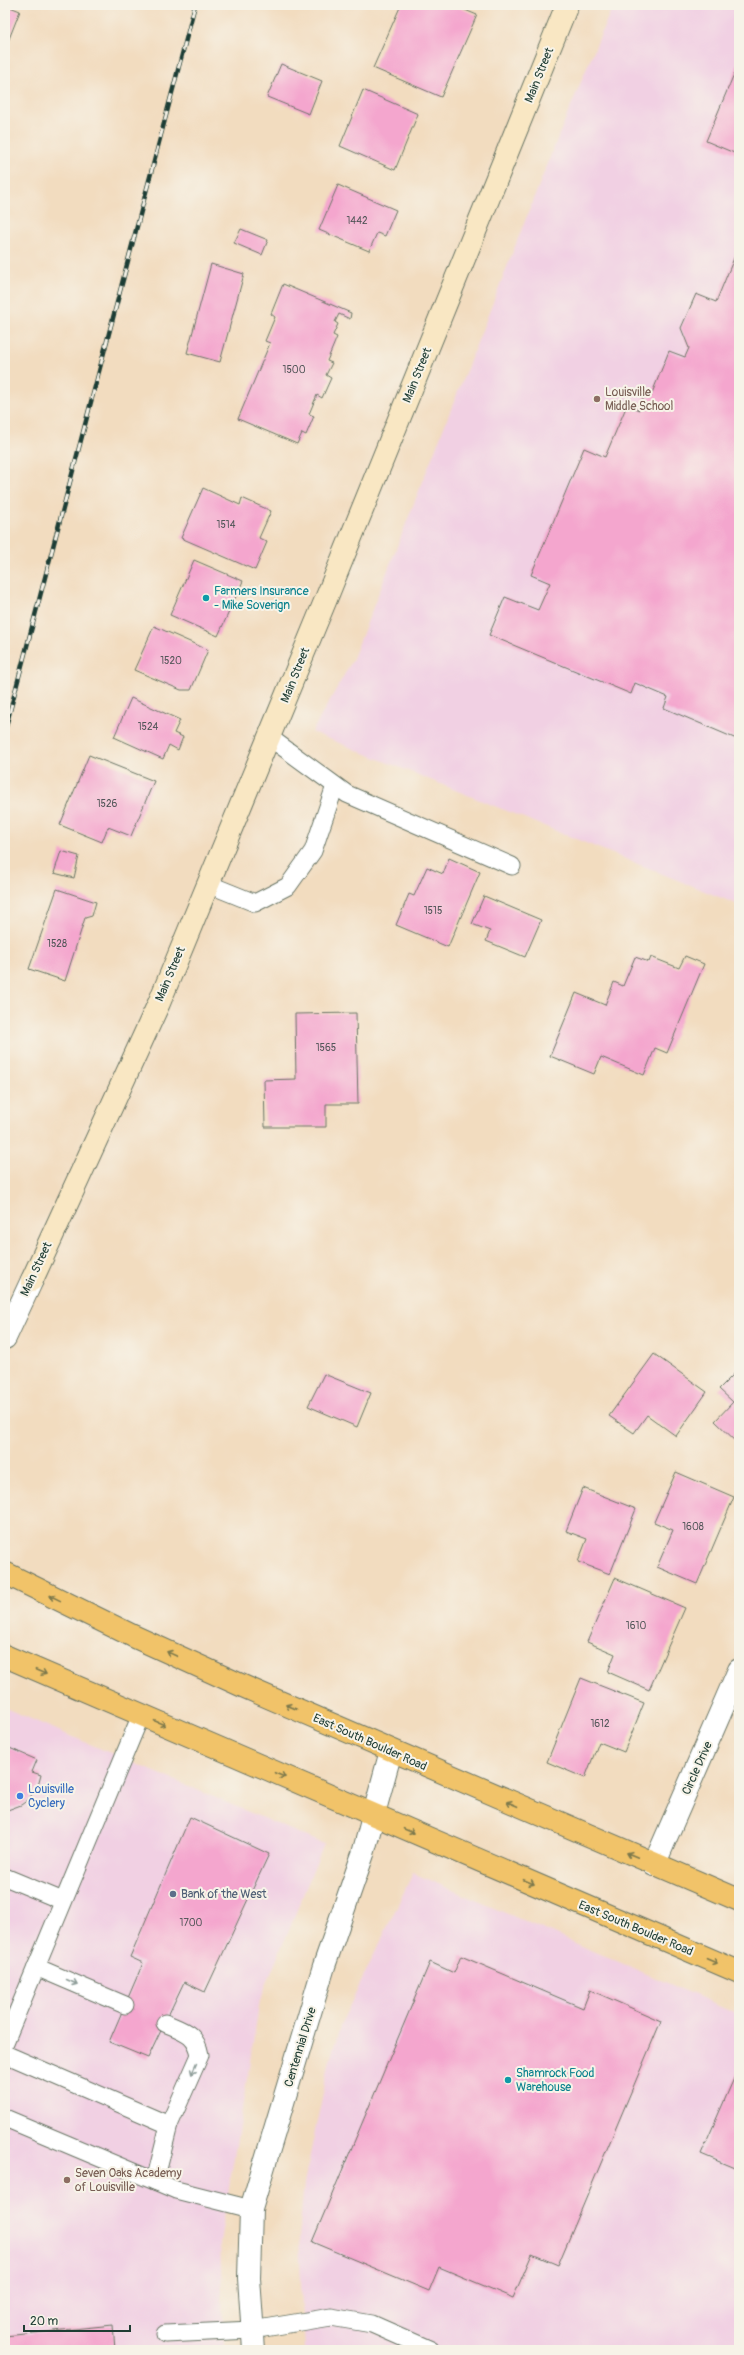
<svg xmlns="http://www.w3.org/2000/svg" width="744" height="2355" font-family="Pangolin,sans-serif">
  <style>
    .built { fill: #f1d0e3 }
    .building { fill: #f4a6ce }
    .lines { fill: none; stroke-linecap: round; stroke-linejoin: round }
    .lane-casing { stroke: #697565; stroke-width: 19 }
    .street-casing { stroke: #697565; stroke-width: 24 }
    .secondary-casing { stroke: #697565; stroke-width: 24 }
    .primary-casing { stroke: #697565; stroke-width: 24 }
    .lane { stroke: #fff; stroke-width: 17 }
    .street { stroke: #fff; stroke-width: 22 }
    .secondary { stroke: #f9e7c3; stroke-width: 22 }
    .primary { stroke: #f1c369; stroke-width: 22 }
    .rail-casing { stroke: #1f3d34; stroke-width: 4.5 }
    .rail { stroke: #f7f3e8; stroke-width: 3; stroke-dasharray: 9; stroke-linecap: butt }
    .oneway { stroke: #7d794c }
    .oneway2 { stroke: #8f9e9a }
    .education-dot { fill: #8d6e63; stroke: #f7f3e8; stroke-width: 1.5 }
    .culture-dot { fill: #0f9aa8; stroke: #f7f3e8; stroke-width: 1.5 }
    .shop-dot { fill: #3f7fe0; stroke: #f7f3e8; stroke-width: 1.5 }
    .service-dot { fill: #5c6f8a; stroke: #f7f3e8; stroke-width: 1.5 }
    .labels { text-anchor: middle; stroke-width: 4; stroke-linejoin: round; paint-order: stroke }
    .number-label { font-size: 10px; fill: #54575a }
    .street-label { font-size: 12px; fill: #1f3d34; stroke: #f7f3e8 }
    .education-label { font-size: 12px; fill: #785e54; stroke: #f7f3e8; text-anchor: start }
    .culture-label { font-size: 12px; fill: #0d838f; stroke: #f7f3e8; text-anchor: start }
    .shop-label { font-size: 12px; fill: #366cbe; stroke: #f7f3e8; text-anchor: start }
    .service-label { font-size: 12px; fill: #4e5e75; stroke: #f7f3e8; text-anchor: start }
  </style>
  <rect width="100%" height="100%" fill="#f7f3e8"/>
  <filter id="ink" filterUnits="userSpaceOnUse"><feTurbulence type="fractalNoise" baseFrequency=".025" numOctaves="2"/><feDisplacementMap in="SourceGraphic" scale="8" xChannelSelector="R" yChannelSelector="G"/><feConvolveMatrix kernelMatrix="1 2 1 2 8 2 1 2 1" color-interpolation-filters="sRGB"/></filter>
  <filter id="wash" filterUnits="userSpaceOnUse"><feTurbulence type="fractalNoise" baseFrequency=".012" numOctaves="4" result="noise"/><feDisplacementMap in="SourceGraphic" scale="16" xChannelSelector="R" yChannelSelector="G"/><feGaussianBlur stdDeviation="0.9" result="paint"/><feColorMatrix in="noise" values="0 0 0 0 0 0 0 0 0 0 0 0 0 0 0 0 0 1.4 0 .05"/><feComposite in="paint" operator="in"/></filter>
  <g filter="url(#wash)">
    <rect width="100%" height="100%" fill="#f2dcbf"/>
    <!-- built -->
    <g class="built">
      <polygon points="613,5 739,5 739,905 312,732 352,661 558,137"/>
      <polygon points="5,1708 324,1844 260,2000 220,2242 224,2350 5,2350"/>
      <polygon points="413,1873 739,2014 739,2350 304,2350 299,2238 304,2184 330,2059 341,2024"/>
    </g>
    <g id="blocks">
      <!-- building -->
      <g class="building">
        <polygon points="5,5 20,11 5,49"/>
        <polygon points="401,5 453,5 477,15 441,97 373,68"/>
        <polygon points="739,62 739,155 706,141"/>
        <polygon points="281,64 322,81 309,114 267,97"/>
        <polygon points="363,90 418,114 395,170 340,146"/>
        <polygon points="338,185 396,210 385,236 377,233 369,251 319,230"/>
        <polygon points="241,229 268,240 262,255 234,243"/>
        <polygon points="739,246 739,740 664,708 668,697 635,683 631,694 489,635 505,597 538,610 550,583 531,575 584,448 605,457 627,405 639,410 644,396 650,398 669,351 685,357 689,348 681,328 696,294 716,302"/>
        <polygon points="211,264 244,274 220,362 187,353"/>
        <polygon points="283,284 351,313 350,319 339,314 335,322 338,324 333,335 337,337 327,361 332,363 326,375 331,378 322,398 317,395 309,414 314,416 306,435 302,433 297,444 238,419 270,343 265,341 275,317 271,314"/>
        <polygon points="203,488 240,505 242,498 271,511 259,538 267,542 255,570 181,538"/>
        <polygon points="194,560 243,581 218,636 170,615"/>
        <polygon points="154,626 208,650 191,690 181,690 134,670"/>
        <polygon points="131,698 180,720 174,733 183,737 178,750 169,745 163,759 114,737"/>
        <polygon points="89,755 154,781 131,836 108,827 102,842 60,825"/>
        <polygon points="61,851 79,856 74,878 54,873"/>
        <polygon points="449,858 480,872 448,947 396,925 409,894 414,896 427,867 443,874"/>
        <polygon points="57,889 96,902 92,916 85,918 65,981 29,969"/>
        <polygon points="484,896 541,920 525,957 486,941 490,931 472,924"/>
        <polygon points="685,956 704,964 667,1053 655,1048 644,1075 601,1057 594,1074 550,1056 576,993 605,1005 614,982 623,986 635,957 649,962 651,957 679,968"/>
        <polygon points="356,1013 358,1104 326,1104 326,1127 265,1127 264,1080 296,1079 295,1014"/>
        <polygon points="654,1354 707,1392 676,1436 647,1415 634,1433 609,1416"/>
        <polygon points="739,1369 739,1444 715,1421 733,1402 719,1389"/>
        <polygon points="324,1374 371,1393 357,1427 308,1406"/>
        <polygon points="676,1472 734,1497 697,1584 657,1567 673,1530 654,1522"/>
        <polygon points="583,1488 636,1509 610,1574 578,1562 587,1539 566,1531"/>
        <polygon points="615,1578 685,1608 649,1690 608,1672 615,1654 587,1642"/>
        <polygon points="581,1678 644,1703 624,1752 599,1742 585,1778 547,1762"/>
        <polygon points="5,1746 37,1760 32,1772 41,1775 38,1786 28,1800 21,1805 5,1811"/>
        <polygon points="190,1817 269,1854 205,1992 184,1982 148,2058 109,2042 143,1963 130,1957"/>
        <polygon points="461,1956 583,2008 590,1990 661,2021 558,2265 532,2254 513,2298 439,2267 429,2291 312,2242 430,1962 454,1973"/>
        <polygon points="739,2067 739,2170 701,2154"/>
        <polygon points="113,2325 115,2350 5,2350 5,2336"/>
      </g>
    </g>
  </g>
  <g filter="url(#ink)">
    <use href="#blocks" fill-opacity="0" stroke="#697565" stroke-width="1"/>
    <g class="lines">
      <defs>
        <g id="lane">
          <polyline points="269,737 347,794 512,866"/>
          <polyline points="208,884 255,903 288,886 313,851 335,786"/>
          <polyline points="5,1877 63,1901"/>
          <polyline points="36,1967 125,2005"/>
          <path d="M165 2023C183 2031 196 2033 200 2055L169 2125"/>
          <polyline points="5,2042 141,1715"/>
          <polyline points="5,2054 169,2125 155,2181"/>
          <polyline points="5,2118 176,2190 251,2209"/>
          <polyline points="165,2334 252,2330 331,2317 372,2324 431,2350"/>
        </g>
        <g id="street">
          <polyline points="5,1338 32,1280"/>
          <polyline points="654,1865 739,1670"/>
          <polyline points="254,2350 249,2278 251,2209 324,1966 363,1854 391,1751"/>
        </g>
        <polyline id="secondary" points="32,1280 159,1003 326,599 567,5"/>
        <g id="primary">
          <polyline points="5,1573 133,1636 245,1687 739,1900"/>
          <polyline points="5,1656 739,1972"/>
        </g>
      </defs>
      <!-- lane casing -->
      <use href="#lane" class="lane-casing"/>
      <!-- street casing -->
      <use href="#street" class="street-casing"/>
      <!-- secondary casing -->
      <use href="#secondary" class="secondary-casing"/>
      <!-- primary casing -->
      <use href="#primary" class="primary-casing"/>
      <!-- lane -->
      <use href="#lane" class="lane"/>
      <!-- street -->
      <use href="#street" class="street"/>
      <!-- secondary -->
      <use href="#secondary" class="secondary"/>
      <!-- primary -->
      <use href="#primary" class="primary"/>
      <defs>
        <polyline id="rail" points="5,730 195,5"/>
      </defs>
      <!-- rail casing -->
      <use href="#rail" class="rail-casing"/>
      <!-- rail -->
      <use href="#rail" class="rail"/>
    </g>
    <!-- one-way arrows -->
    <defs><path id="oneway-shaft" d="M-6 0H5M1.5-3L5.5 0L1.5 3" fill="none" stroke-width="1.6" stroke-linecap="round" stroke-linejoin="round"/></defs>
    <g class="oneway">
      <use href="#oneway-shaft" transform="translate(55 1598) rotate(-154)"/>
      <use href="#oneway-shaft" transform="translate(172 1654) rotate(-155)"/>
      <use href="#oneway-shaft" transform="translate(41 1672) rotate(23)"/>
      <use href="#oneway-shaft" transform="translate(291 1707) rotate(-157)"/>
      <use href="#oneway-shaft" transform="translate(160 1723) rotate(23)"/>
      <use href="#oneway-shaft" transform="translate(280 1775) rotate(23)"/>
      <use href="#oneway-shaft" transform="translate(512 1804) rotate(-157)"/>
      <use href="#oneway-shaft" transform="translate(409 1831) rotate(23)"/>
      <use href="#oneway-shaft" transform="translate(632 1855) rotate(-157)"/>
      <use href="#oneway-shaft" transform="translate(529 1882) rotate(23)"/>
      <use href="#oneway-shaft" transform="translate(712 1961) rotate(23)"/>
    </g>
    <g class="oneway2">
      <use href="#oneway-shaft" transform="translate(72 1982) rotate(24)"/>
      <use href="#oneway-shaft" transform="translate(194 2069) rotate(114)"/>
    </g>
  </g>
  <!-- markers -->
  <g class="education-dot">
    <circle cx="597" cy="399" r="4"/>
    <circle cx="67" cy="2180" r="4"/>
  </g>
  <g class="culture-dot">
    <circle cx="206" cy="598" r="4"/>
    <circle cx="508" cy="2080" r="4"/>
  </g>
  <circle class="shop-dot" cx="20" cy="1796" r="4"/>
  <circle class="service-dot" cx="173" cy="1894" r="4"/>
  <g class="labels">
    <!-- number labels -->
    <g class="number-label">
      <text x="357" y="224">1442</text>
      <text x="294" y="373">1500</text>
      <text x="226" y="528">1514</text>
      <text x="171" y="664">1520</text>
      <text x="148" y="730">1524</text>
      <text x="107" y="807">1526</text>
      <text x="433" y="914">1515</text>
      <text x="57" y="947">1528</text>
      <text x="326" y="1051">1565</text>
      <text x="693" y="1530">1608</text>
      <text x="636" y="1629">1610</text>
      <text x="600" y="1727">1612</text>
      <text x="191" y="1926">1700</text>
    </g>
    <!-- street labels -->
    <g class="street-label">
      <text transform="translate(539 75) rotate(-68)" y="4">Main Street</text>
      <text transform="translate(417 375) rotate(-68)" y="4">Main Street</text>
      <text transform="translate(295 675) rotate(-68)" y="4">Main Street</text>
      <text transform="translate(170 974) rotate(-67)" y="4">Main Street</text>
      <text transform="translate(36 1269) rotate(-65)" y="4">Main Street</text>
      <text transform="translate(370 1742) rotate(24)" y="4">East South Boulder Road</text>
      <text transform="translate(697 1768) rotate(-66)" y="4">Circle Drive</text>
      <text transform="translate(636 1928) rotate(23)" y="4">East South Boulder Road</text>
      <text transform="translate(300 2047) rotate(-73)" y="4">Centennial Drive</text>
    </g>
    <!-- education labels -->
    <g class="education-label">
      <text x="605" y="396">Louisville<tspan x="605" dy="14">Middle School</tspan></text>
      <text x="75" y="2177">Seven Oaks Academy<tspan x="75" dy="14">of Louisville</tspan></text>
    </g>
    <!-- culture labels -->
    <g class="culture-label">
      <text x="214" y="595">Farmers Insurance<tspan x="214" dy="14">- Mike Soverign</tspan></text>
      <text x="516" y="2077">Shamrock Food<tspan x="516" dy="14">Warehouse</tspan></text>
    </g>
    <!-- shop labels -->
    <g class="shop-label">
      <text x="28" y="1793">Louisville<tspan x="28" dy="14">Cyclery</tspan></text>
    </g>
    <!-- service labels -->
    <g class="service-label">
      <text x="181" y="1898">Bank of the West</text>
    </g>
  </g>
  <!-- margin -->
  <rect width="744" height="2355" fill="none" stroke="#f7f3e8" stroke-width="20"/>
  <!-- scale -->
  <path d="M24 2325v6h106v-6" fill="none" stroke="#1f3d34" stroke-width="2"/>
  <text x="30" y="2325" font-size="12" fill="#1f3d34" stroke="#f7f3e8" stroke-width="3" paint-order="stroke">20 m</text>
</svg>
